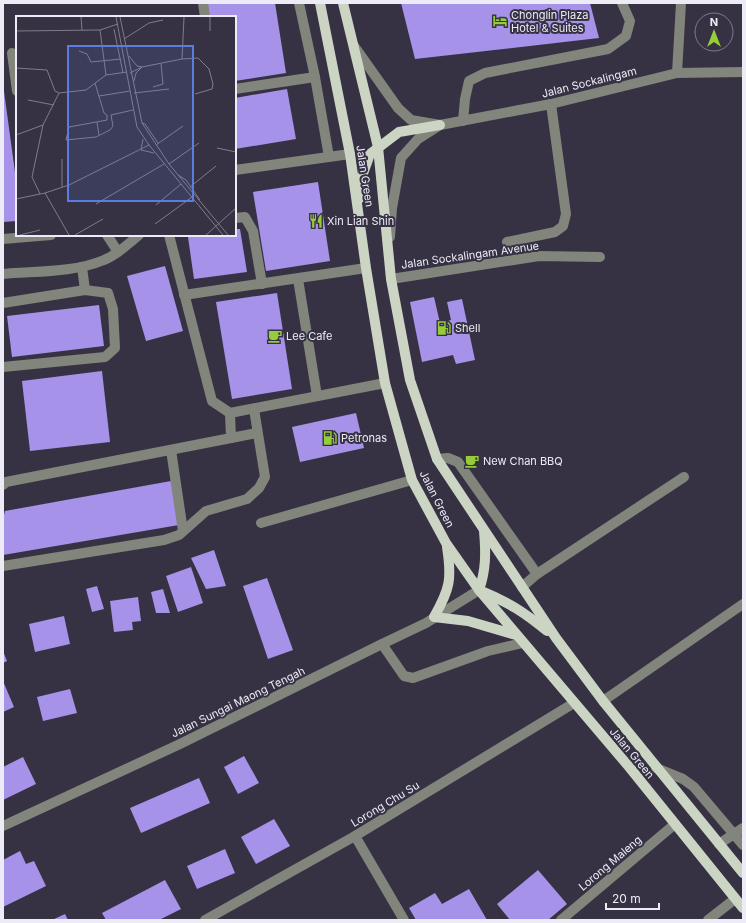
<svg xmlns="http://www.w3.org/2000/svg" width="746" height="923" font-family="Inter,sans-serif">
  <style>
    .building { fill: #a692e9 }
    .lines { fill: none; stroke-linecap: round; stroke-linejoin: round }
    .minor { stroke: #81857c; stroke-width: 10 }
    .major { stroke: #ccd5c3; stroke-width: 10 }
    .labels { text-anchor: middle; stroke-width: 4; stroke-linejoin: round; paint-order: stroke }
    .poi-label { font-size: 11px; fill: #edebf6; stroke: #363244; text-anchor: start }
    .street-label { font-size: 11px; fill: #edebf6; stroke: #363244 }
    .inset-road { fill: none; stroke: #7f7c8b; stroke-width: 1 }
    .view { fill: #5b7de1; fill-opacity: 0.15; stroke: #5b7de1; stroke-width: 2 }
    .inset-edge { fill: none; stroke: #edebf6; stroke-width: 2 }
  </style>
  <rect width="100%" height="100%" fill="#363244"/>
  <!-- building -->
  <g class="building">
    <polygon points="207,3 275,3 286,73 235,81 235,17 209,17"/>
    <polygon points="401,3 590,3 599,38 415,59"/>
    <polygon points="3,84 17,187 17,221 3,222"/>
    <polygon points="287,89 296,139 235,149 235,98"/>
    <polygon points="318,182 330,261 266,271 253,192"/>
    <polygon points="235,229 240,229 247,272 194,279 188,237 235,235"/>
    <polygon points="165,266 183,331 146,341 127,276"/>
    <polygon points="277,293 292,389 232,399 216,302"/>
    <polygon points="434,297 440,323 451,320 447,302 462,299 475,360 456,364 453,355 422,362 410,302"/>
    <polygon points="99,305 104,346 12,357 7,316"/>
    <polygon points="102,371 110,442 30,451 22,381"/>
    <polygon points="356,413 364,448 300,462 292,427"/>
    <polygon points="171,481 179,525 3,555 3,519 5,511"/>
    <polygon points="214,550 226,586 206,589 191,558"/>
    <polygon points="191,567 203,603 178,612 166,576"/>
    <polygon points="267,578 293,650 268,659 243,586"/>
    <polygon points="97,586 104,609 92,612 86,589"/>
    <polygon points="163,589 170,613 156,613 151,592"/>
    <polygon points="138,597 141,621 132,622 133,630 114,632 110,601"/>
    <polygon points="64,616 70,644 35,652 29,624"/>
    <polygon points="3,651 7,661 3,663"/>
    <polygon points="3,681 14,707 3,712"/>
    <polygon points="70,689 77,713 43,721 37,697"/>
    <polygon points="244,756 259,783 238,794 224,767"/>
    <polygon points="23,757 36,784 3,800 3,767"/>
    <polygon points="199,778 210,803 141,833 130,808"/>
    <polygon points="274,819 290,846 256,864 241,837"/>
    <polygon points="225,849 235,873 197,889 187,866"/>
    <polygon points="20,851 26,864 34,861 46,886 3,907 3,860"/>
    <polygon points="538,870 567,904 548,920 510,920 497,904"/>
    <polygon points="165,880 181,909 159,920 106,920 102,913"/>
    <polygon points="469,889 487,920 416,920 409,908 435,893 442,904"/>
    <polygon points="65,914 68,920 52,920"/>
  </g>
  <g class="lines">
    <!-- minor -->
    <g class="minor">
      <polyline points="203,3 205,17"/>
      <polyline points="299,3 315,77 329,157"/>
      <polyline points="354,46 398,108 411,120 440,125 551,104 677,73 743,72"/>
      <polyline points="12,53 17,91"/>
      <polyline points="677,73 681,3"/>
      <polyline points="235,89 315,77"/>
      <polyline points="463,121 465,99 469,81 485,73 608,49 626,36 630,21 622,3"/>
      <polyline points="235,170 350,154"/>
      <polyline points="235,218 245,217 253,231 262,284"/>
      <polyline points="107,235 118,252"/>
      <polyline points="169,235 212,401 230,413 385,383"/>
      <polyline points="390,237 392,208 401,158 418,139 440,125"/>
      <polyline points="3,239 51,235"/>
      <polyline points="507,242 555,232 563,226 566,214 551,104"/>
      <polyline points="82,267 85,290"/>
      <path d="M3 274C36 271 73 273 104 260 117 255 128 244 139 235"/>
      <polyline points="298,279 317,396"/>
      <polyline points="391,279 539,256 600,257"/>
      <polyline points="184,295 366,268"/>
      <polyline points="3,303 85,290 108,293 113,309 115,348 105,357 3,367"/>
      <polyline points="231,438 257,433"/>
      <polyline points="171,450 183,531"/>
      <polyline points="437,459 448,458 458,462 537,574"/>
      <polyline points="3,485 6,482 231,438 230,413"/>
      <polyline points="261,523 412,480"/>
      <polyline points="3,566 164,540 179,535 206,511 247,499 259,488 265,477 254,409"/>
      <polyline points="522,587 537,574 684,477"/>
      <polyline points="382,644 404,676 413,678 488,651 523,643"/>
      <polyline points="603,701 743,604"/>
      <polyline points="656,768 683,779 694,787 743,845"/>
      <polyline points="3,826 180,744 382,644 426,623 479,590"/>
      <polyline points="355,836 404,920"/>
      <polyline points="719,844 743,828"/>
      <polyline points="205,920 355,836 574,703"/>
      <polyline points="561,920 675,824"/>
      <polyline points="708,920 735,899"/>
    </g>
    <!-- major -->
    <g class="major">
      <polyline points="320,3 350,154 366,268 385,383 412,480 446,543 479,590 630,768 743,908"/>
      <polyline points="343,3 378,147 391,279 410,380 437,459 556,638 603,701 743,873"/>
      <polyline points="360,198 361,179 370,154 399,132 440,125"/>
      <path d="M447 547C452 579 450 589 434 617L468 621 516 635"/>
      <path d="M479 590C486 570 486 553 484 531"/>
      <path d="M481 591C508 602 524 612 547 631"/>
    </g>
  </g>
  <!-- icons -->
  <defs>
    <symbol id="hotel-bare" viewBox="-9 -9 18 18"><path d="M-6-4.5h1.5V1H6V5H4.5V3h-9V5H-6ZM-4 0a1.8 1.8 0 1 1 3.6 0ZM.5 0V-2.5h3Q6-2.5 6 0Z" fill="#96cc3a" stroke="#363244" stroke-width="2.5" paint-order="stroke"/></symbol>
    <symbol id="restaurant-bare" viewBox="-9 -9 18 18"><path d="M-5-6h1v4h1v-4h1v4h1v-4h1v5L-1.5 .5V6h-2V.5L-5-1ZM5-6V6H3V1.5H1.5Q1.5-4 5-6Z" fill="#96cc3a" stroke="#363244" stroke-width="2.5" paint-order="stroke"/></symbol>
    <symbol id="fuel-bare" viewBox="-9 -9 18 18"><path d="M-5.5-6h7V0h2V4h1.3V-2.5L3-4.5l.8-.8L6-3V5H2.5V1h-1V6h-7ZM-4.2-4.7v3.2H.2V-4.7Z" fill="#96cc3a" stroke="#363244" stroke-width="2.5" paint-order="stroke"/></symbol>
    <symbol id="cafe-bare" viewBox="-9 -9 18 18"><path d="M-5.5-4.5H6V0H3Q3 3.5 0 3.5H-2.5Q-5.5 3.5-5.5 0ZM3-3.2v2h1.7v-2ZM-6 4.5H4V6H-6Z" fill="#96cc3a" stroke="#363244" stroke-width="2.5" paint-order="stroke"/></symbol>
  </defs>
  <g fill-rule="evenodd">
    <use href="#hotel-bare" x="490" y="11" width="20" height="20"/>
    <use href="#restaurant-bare" x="306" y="211" width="20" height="20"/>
    <use href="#fuel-bare" x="434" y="318" width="20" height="20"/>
    <use href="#cafe-bare" x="265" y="326" width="20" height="20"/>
    <use href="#fuel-bare" x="320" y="428" width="20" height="20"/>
    <use href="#cafe-bare" x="462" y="451" width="20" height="20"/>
  </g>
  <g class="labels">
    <!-- poi labels -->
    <g class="poi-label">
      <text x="511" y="19">Chonglin Plaza<tspan x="511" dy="13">Hotel &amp; Suites</tspan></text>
      <text x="327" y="225">Xin Lian Shin</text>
      <text x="455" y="332">Shell</text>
      <text x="286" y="340">Lee Cafe</text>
      <text x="341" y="442">Petronas</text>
      <text x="483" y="465">New Chan BBQ</text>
    </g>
    <!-- street labels -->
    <g class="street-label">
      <text transform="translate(589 82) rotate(-14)" y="4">Jalan Sockalingam</text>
      <text transform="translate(365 176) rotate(81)" y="4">Jalan Green</text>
      <text transform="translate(470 255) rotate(-8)" y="4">Jalan Sockalingam Avenue</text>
      <text transform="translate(437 499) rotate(63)" y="4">Jalan Green</text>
      <text transform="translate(238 702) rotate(-26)" y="4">Jalan Sungai Maong Tengah</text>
      <text transform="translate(632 753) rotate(50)" y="4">Jalan Green</text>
      <text transform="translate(385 804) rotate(-31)" y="4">Lorong Chu Su</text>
      <text transform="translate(610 863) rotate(-40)" y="4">Lorong Maleng</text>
    </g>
  </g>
  <!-- overview -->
  <g transform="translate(16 16)">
    <rect width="220" height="220" fill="#363244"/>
    <path class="inset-road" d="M65 1 66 14M100 1 121 111 133 129 207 219M104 1 126 107 153 148 212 219M98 13 107 57M84 14 90 59M0 15 84 14 102 8M194 15V1M108 23 133 7 147 4M63 35 71 38 75 46 105 43M113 40 121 50 126 51M166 43 168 1M0 52 31 54 39 75 43 77M114 57 126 51M118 65 120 57 126 51 166 43 182 42 193 53 197 68 196 73 179 78M79 67 88 97 91 99M137 71 147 68 145 48M118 77 153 73M83 80 114 75M12 84 38 89M91 99V104L53 111 50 124 80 121 94 114 97 110 95 99M95 99 117 94M81 106 83 119M126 107 129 108 142 127M0 119 27 109 43 77 70 74 90 59 111 56M127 123 125 134 138 137M140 129 167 110M201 132 220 136M46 143V171M153 148 183 127M162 159 170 164 184 184M174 171 200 150M29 177 53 219M24 178 16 161 27 109M0 183 29 177 53 169 133 129M80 188 148 148M140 189 165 168M139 208 176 181M4 219 24 214M59 219 87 203M190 219 220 192"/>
    <path class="view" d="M52 30H177V185H52Z"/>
    <rect width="220" height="220" class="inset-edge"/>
  </g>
  <!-- border -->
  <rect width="746" height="923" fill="none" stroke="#edebf6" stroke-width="8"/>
  <!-- north arrow -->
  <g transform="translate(714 32)"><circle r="19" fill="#363244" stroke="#7f7c8b"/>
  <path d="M0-3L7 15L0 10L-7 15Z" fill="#96cc3a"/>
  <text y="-6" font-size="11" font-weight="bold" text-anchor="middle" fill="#edebf6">N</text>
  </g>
  <!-- scale -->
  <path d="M606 903v6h53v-6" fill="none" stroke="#edebf6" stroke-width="2"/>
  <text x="612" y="903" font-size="12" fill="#edebf6" stroke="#363244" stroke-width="3" paint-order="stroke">20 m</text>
</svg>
